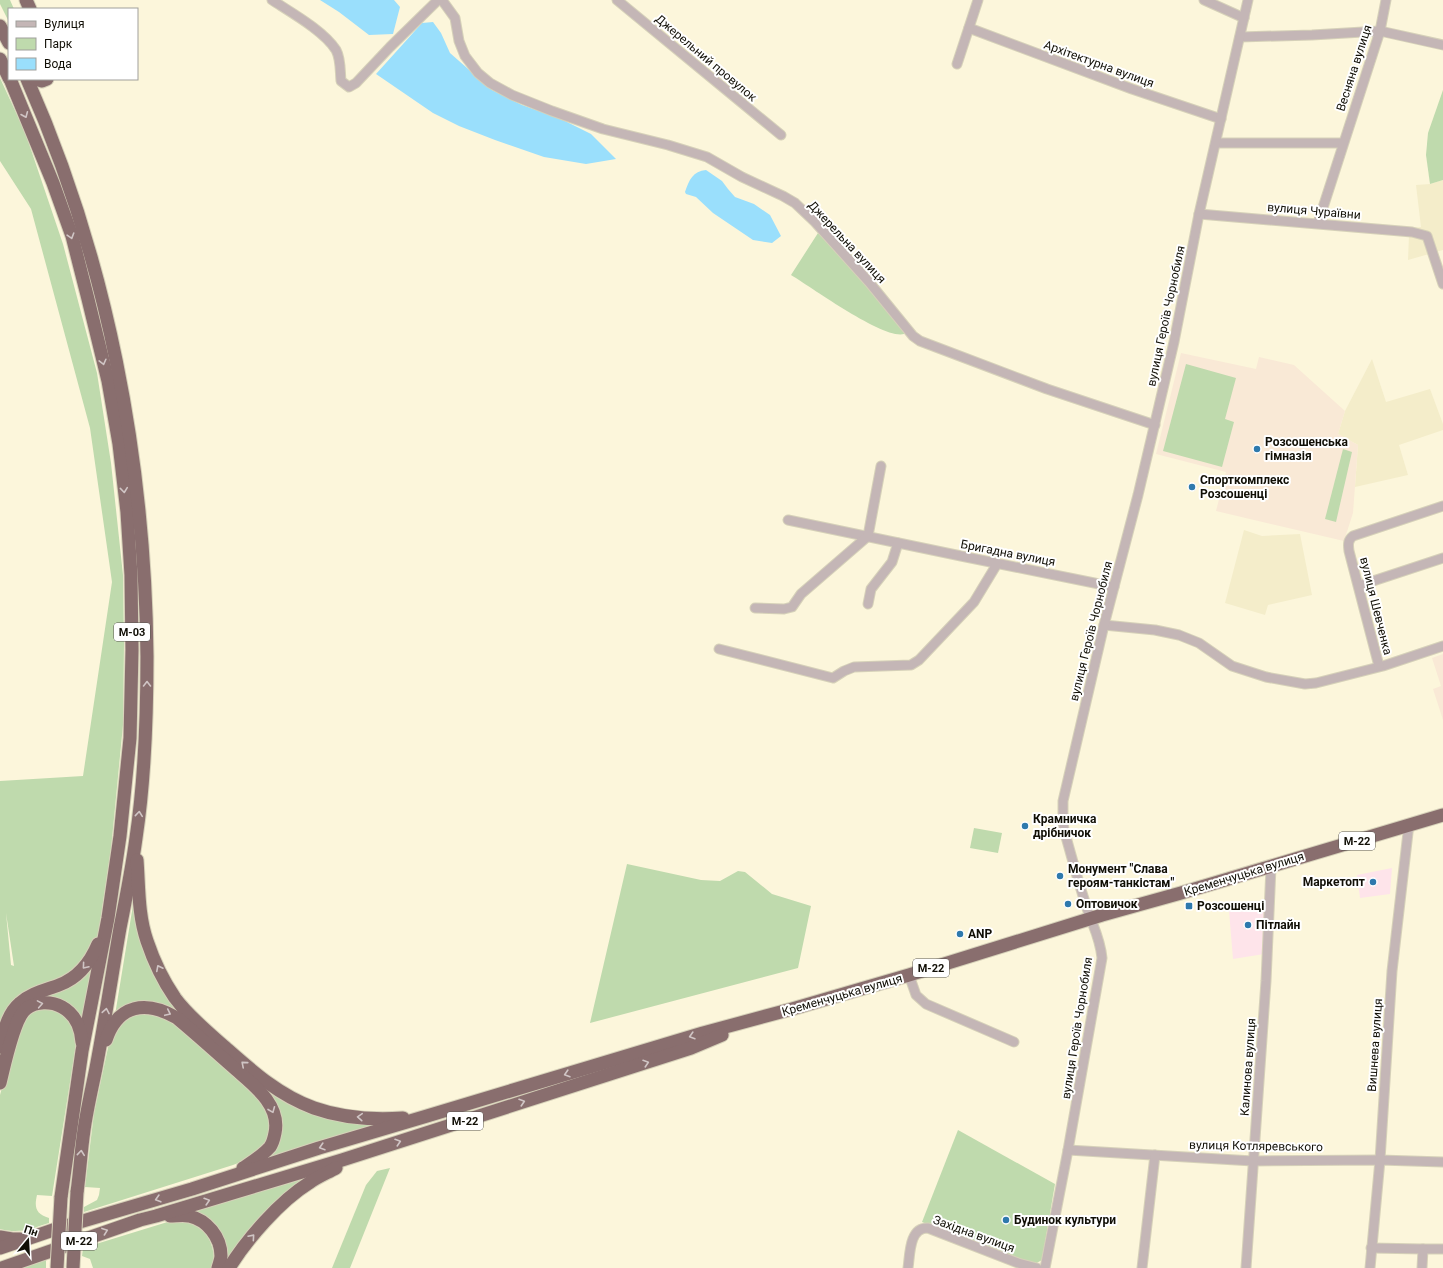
<svg xmlns="http://www.w3.org/2000/svg" width="1443" height="1268" font-family="Roboto,sans-serif">
  <style>
    .commercial { fill: #fee4ea }
    .built { fill: #f4edca }
    .education { fill: #f9e9d6 }
    .green { fill: #bfdaad; fill-rule: evenodd }
    .water { fill: #9adffc }
    .lines { fill: none; stroke-linecap: round; stroke-linejoin: round }
    .minor-casing { stroke: #d6d1b9; stroke-width: 11 }
    .highway-casing { stroke: #d6d1b9; stroke-width: 15 }
    .minor { stroke: #c4b6b6; stroke-width: 9 }
    .highway { stroke: #896e6e; stroke-width: 13 }
    .highway-bridge-casing { stroke: #d6d1b9; stroke-width: 15; stroke-linecap: butt }
    .highway-bridge { stroke: #896e6e; stroke-width: 13 }
    .oneway { stroke: #d0c5c5 }
    .poi-dot { fill: #2e79ad; stroke: #fff; stroke-width: 1.5 }
    .labels { text-anchor: middle; stroke-width: 4; stroke-linejoin: round; paint-order: stroke }
    .shield { fill: #fff; stroke: #585751; stroke-width: 1 }
    .shield-label { font-size: 11px; font-weight: bold; fill: #110f06 }
    .street-label { font-size: 12px; fill: #110f06; stroke: #fff }
    .poi-label { font-size: 12px; font-weight: bold; fill: #110f06; stroke: #fff; text-anchor: start }
  </style>
  <rect width="100%" height="100%" fill="#fcf6db"/>
  <!-- commercial -->
  <g class="commercial">
    <polygon points="1392,868 1390,894 1360,898 1357,875"/>
    <polygon points="1266,899 1264,954 1233,959 1229,911"/>
  </g>
  <!-- built -->
  <g class="built">
    <polygon points="1443,180 1443,250 1408,260 1409,235 1411,228 1421,227 1416,185 1430,184"/>
    <polygon points="1372,359 1386,402 1430,389 1443,424 1443,430 1399,445 1408,475 1355,487 1358,445 1338,434 1345,411"/>
    <polygon points="1244,530 1262,536 1300,534 1312,595 1268,605 1265,615 1225,603"/>
  </g>
  <!-- education -->
  <g class="education">
    <polygon points="1181,353 1256,369 1259,357 1294,365 1345,411 1338,434 1358,445 1353,513 1344,541 1216,511 1226,472 1156,454"/>
    <polygon points="1443,654 1443,720 1433,689 1441,686 1432,658"/>
  </g>
  <!-- green -->
  <g class="green">
    <polygon points="0,0 10,0 14,9 9,9 9,22 0,4"/>
    <path d="M0 78 25 132 63 244 97 373 111 463 123 575 124 644 123 725 111 849 98 936 81 964 0 1031V781L83 776 112 582 90 428 31 209 0 161ZM6 913 14 966 11 965Z"/>
    <polygon points="1443,90 1443,180 1430,184 1426,155 1428,133"/>
    <path d="M818 233 829 241 904 330V334C884 340 811 287 791 275Z"/>
    <polygon points="1186,364 1236,378 1225,419 1234,422 1222,467 1163,451"/>
    <polygon points="1343,449 1352,452 1336,522 1325,519"/>
    <polygon points="974,828 1002,833 998,853 970,848"/>
    <polygon points="627,864 701,880 720,881 738,871 745,872 772,894 811,906 798,968 590,1023"/>
    <polygon points="133,905 184,1014 169,1008 115,1015"/>
    <polygon points="93,963 82,1021 41,997"/>
    <path d="M52 1008 71 1019 77 1038 52 1196 37 1195C34 1208 36 1214 49 1218V1223C30 1229 20 1234 0 1229V1095L17 1031 26 1015 34 1009Z"/>
    <polygon points="137,1012 170,1017 252,1091 268,1109 271,1119 268,1141 249,1159 233,1165 84,1212 84,1207 97,1200 99,1195 100,1188 85,1187 94,1113 109,1043 120,1022"/>
    <polygon points="264,1085 271,1091 384,1123 268,1158 275,1147"/>
    <polygon points="958,1130 1055,1184 1042,1260 1033,1265 922,1222"/>
    <polygon points="390,1168 350,1268 332,1268 366,1185 377,1171"/>
    <polygon points="321,1174 226,1268 224,1258 192,1211"/>
    <path d="M174 1220C182 1221 191 1221 198 1226 211 1235 216 1254 213 1268H93L90 1259 82 1256 83 1248Z"/>
    <polygon points="46,1259 46,1268 21,1268"/>
  </g>
  <!-- water -->
  <g class="water">
    <polygon points="320,0 394,0 400,7 393,34 369,35 339,12"/>
    <polygon points="433,22 441,33 450,53 492,90 522,105 559,118 591,134 616,159 586,164 544,157 495,140 459,126 433,113 376,74 422,23"/>
    <path d="M706 170 722 181 728 189 735 197 754 204 770 215 781 236 772 243 753 240 713 213 696 197 686 194 685 192C689 180 693 171 706 170Z"/>
  </g>
  <g class="lines">
    <defs>
      <g id="minor">
        <path d="M272 0C292 13 324 31 336 50 341 59 340 72 341 81L349 87 356 83 390 47 438 0"/>
        <polyline points="442,0 455,18 459,41 465,56 478,73 490,83 512,95 552,111 603,129 668,145 707,157 742,177 783,196 795,203 815,222 869,282 913,336 920,341 1047,389 1155,425"/>
        <polyline points="617,0 781,135"/>
        <polyline points="1204,0 1244,18"/>
        <polyline points="969,28 1132,89 1221,119"/>
        <polyline points="1240,37 1312,35 1380,31 1443,45"/>
        <polyline points="957,64 978,0"/>
        <polyline points="1216,143 1343,143"/>
        <polyline points="1199,214 1412,232 1427,236 1443,284"/>
        <polyline points="1318,223 1380,31 1386,0"/>
        <polyline points="788,520 961,556 1114,587"/>
        <polyline points="1364,584 1443,558"/>
        <polyline points="868,604 871,589 892,562 898,543"/>
        <polyline points="755,608 784,609 792,607 801,594 868,536 881,466"/>
        <polyline points="1104,625 1155,630 1179,635 1199,643 1232,666 1266,677 1305,684 1316,683 1383,666 1443,646"/>
        <polyline points="719,649 833,678 844,671 854,667 911,665 919,660 974,602 997,564"/>
        <path d="M1379 666 1349 551C1348 544 1348 540 1353 536L1443 506"/>
        <polyline points="909,975 916,995 926,1004 1014,1042"/>
        <polyline points="1068,1150 1253,1161 1380,1160 1443,1162"/>
        <polyline points="1371,1248 1423,1249 1443,1249"/>
        <path d="M908 1268C910 1255 909 1227 928 1228L1018 1263 1037 1268"/>
        <path d="M1045 1268 1068 1150 1102 958C1100 936 1091 923 1085 902 1077 878 1071 854 1064 830L1063 819V801L1104 625 1138 495 1174 342 1199 214 1248 0"/>
        <polyline points="1142,1268 1155,1155"/>
        <polyline points="1246,1268 1266,981 1271,867"/>
        <polyline points="1370,1268 1380,1160 1392,971 1409,824"/>
        <polyline points="1422,1268 1423,1249"/>
      </g>
      <g id="highway">
        <polyline points="26,0 30,9"/>
        <polyline points="0,26 9,43"/>
        <polyline points="0,59 9,78"/>
        <polyline points="10,79 53,183 72,236 88,299 108,381 119,444 127,512 131,575 132,650 130,738 120,836 108,918 82,1051 61,1197"/>
        <path d="M27 79C107 259 145 459 147 656 147 716 145 778 136 838 132 868 126 898 120 928 112 974 105 1021 96 1068 92 1088 87 1109 84 1130 81 1150 80 1171 77 1192"/>
        <polyline points="35,79 42,81 47,79"/>
        <path d="M137 860C139 887 138 915 147 941 153 959 164 982 175 998 189 1017 209 1033 227 1049 253 1072 280 1096 314 1108 342 1118 373 1120 403 1118"/>
        <path d="M106 1040C118 1004 146 1000 177 1018 196 1034 214 1050 233 1067 252 1084 281 1104 275 1133 274 1138 273 1143 270 1147 262 1156 252 1162 243 1168"/>
        <path d="M0 1047C4 1032 7 1014 20 1003 31 993 46 990 59 985 78 978 90 963 98 944"/>
        <path d="M0 1083C4 1067 14 1018 26 1009 36 1001 51 1001 62 1007 75 1014 81 1028 82 1042"/>
        <path d="M170 1216C176 1216 183 1215 189 1216 207 1220 221 1237 221 1256 221 1260 219 1264 218 1268"/>
        <polyline points="0,1237 12,1239 20,1239"/>
        <polyline points="0,1248 59,1228 192,1189 319,1148 427,1116 703,1033 792,1009 909,975 1102,915 1181,893 1443,815"/>
        <polyline points="2,1268 140,1220 156,1216 342,1160 691,1048 722,1035"/>
        <path d="M229 1268C247 1239 280 1201 309 1183 317 1177 327 1173 336 1168"/>
      </g>
    </defs>
    <!-- minor casing -->
    <use href="#minor" class="minor-casing"/>
    <!-- highway casing -->
    <use href="#highway" class="highway-casing"/>
    <!-- minor -->
    <use href="#minor" class="minor"/>
    <!-- highway -->
    <use href="#highway" class="highway"/>
    <defs>
      <g id="highway-bridge">
        <polyline points="57,1268 61,1197"/>
        <polyline points="73,1268 77,1192"/>
      </g>
    </defs>
    <!-- highway-bridge casing -->
    <use href="#highway-bridge" class="highway-bridge-casing"/>
    <!-- highway-bridge -->
    <use href="#highway-bridge" class="highway-bridge"/>
  </g>
  <!-- one-way arrows -->
  <defs><path id="oneway-chevron" d="M-2-3.5L2.5 0L-2 3.5" fill="none" stroke-width="1.6" stroke-linecap="round" stroke-linejoin="round"/></defs>
  <g class="oneway">
    <use href="#oneway-chevron" transform="translate(25 115) rotate(67)"/>
    <use href="#oneway-chevron" transform="translate(71 236) rotate(73)"/>
    <use href="#oneway-chevron" transform="translate(103 362) rotate(76)"/>
    <use href="#oneway-chevron" transform="translate(124 490) rotate(84)"/>
    <use href="#oneway-chevron" transform="translate(147 684) rotate(-90)"/>
    <use href="#oneway-chevron" transform="translate(139 814) rotate(-84)"/>
    <use href="#oneway-chevron" transform="translate(85 966) rotate(130)"/>
    <use href="#oneway-chevron" transform="translate(159 968) rotate(-117)"/>
    <use href="#oneway-chevron" transform="translate(40 1004) rotate(-10)"/>
    <use href="#oneway-chevron" transform="translate(106 1011) rotate(-80)"/>
    <use href="#oneway-chevron" transform="translate(168 1013) rotate(25)"/>
    <use href="#oneway-chevron" transform="translate(692 1036) rotate(163)"/>
    <use href="#oneway-chevron" transform="translate(646 1063) rotate(-18)"/>
    <use href="#oneway-chevron" transform="translate(244 1064) rotate(-139)"/>
    <use href="#oneway-chevron" transform="translate(567 1074) rotate(163)"/>
    <use href="#oneway-chevron" transform="translate(522 1102) rotate(-18)"/>
    <use href="#oneway-chevron" transform="translate(272 1110) rotate(68)"/>
    <use href="#oneway-chevron" transform="translate(360 1117) rotate(-176)"/>
    <use href="#oneway-chevron" transform="translate(398 1142) rotate(-18)"/>
    <use href="#oneway-chevron" transform="translate(322 1147) rotate(163)"/>
    <use href="#oneway-chevron" transform="translate(81 1153) rotate(-84)"/>
    <use href="#oneway-chevron" transform="translate(158 1199) rotate(164)"/>
    <use href="#oneway-chevron" transform="translate(207 1201) rotate(-17)"/>
    <use href="#oneway-chevron" transform="translate(105 1231) rotate(-20)"/>
    <use href="#oneway-chevron" transform="translate(252 1237) rotate(-49)"/>
  </g>
  <!-- markers -->
  <g class="poi-dot">
    <circle cx="1257" cy="449" r="4"/>
    <circle cx="1192" cy="487" r="4"/>
    <circle cx="1025" cy="826" r="4"/>
    <circle cx="1060" cy="876" r="4"/>
    <circle cx="1373" cy="882" r="4"/>
    <circle cx="1068" cy="904" r="4"/>
    <rect x="1185" y="902" width="8" height="8" rx="2"/>
    <circle cx="1248" cy="925" r="4"/>
    <circle cx="960" cy="934" r="4"/>
    <circle cx="1006" cy="1220" r="4"/>
  </g>
  <g class="labels">
    <!-- shield labels -->
    <g class="shield">
      <rect x="114" y="623" width="36" height="18" rx="3"/>
      <rect x="1339" y="832" width="36" height="18" rx="3"/>
      <rect x="913" y="959" width="36" height="18" rx="3"/>
      <rect x="447" y="1112" width="36" height="18" rx="3"/>
      <rect x="61" y="1232" width="36" height="18" rx="3"/>
    </g>
    <g class="shield-label">
      <text x="132" y="636">М-03</text>
      <text x="1357" y="845">М-22</text>
      <text x="931" y="972">М-22</text>
      <text x="465" y="1125">М-22</text>
      <text x="79" y="1245">М-22</text>
    </g>
    <!-- street labels -->
    <g class="street-label">
      <text transform="translate(706 58) rotate(40)" y="4">Джерельний провулок</text>
      <text transform="translate(1099 64) rotate(20)" y="4">Архітектурна вулиця</text>
      <text transform="translate(1354 68) rotate(-72)" y="4">Весняна вулиця</text>
      <text transform="translate(1314 211) rotate(5)" y="4">вулиця Чураївни</text>
      <text transform="translate(847 242) rotate(47)" y="4">Джерельна вулиця</text>
      <text transform="translate(1166 316) rotate(-78)" y="4">вулиця Героїв Чорнобиля</text>
      <text transform="translate(1008 553) rotate(11)" y="4">Бригадна вулиця</text>
      <text transform="translate(1376 606) rotate(76)" y="4">вулиця Шевченка</text>
      <text transform="translate(1091 631) rotate(-76)" y="4">вулиця Героїв Чорнобиля</text>
      <text transform="translate(1244 874) rotate(-17)" y="4">Кременчуцька вулиця</text>
      <text transform="translate(842 995) rotate(-16)" y="4">Кременчуцька вулиця</text>
      <text transform="translate(1077 1028) rotate(-81)" y="4">вулиця Героїв Чорнобиля</text>
      <text transform="translate(1375 1045) rotate(-86)" y="4">Вишнева вулиця</text>
      <text transform="translate(1248 1067) rotate(-86)" y="4">Калинова вулиця</text>
      <text transform="translate(1256 1146) rotate(1)" y="4">вулиця Котляревського</text>
      <text transform="translate(974 1234) rotate(20)" y="4">Західна вулиця</text>
    </g>
    <!-- poi labels -->
    <g class="poi-label">
      <text x="1265" y="446">Розсошенська<tspan x="1265" dy="14">гімназія</tspan></text>
      <text x="1200" y="484">Спорткомплекс<tspan x="1200" dy="14">Розсошенці</tspan></text>
      <text x="1033" y="823">Крамничка<tspan x="1033" dy="14">дрібничок</tspan></text>
      <text x="1068" y="873">Монумент "Слава<tspan x="1068" dy="14">героям-танкістам"</tspan></text>
      <text x="1365" y="886" text-anchor="end">Маркетопт</text>
      <text x="1076" y="908">Оптовичок</text>
      <text x="1197" y="910">Розсошенці</text>
      <text x="1256" y="929">Пітлайн</text>
      <text x="968" y="938">ANP</text>
      <text x="1014" y="1224">Будинок культури</text>
    </g>
  </g>
  <!-- legend -->
  <rect x="8" y="8" width="130" height="72" fill="#ffffff" stroke="#a09f9b"/>
  <rect x="16" y="21" width="20" height="6" fill="#c4b6b6" stroke="#a09f9b"/>
  <text x="44" y="28" font-size="12" fill="#110f06">Вулиця</text>
  <rect x="16" y="38" width="20" height="12" fill="#bfdaad" stroke="#a09f9b"/>
  <text x="44" y="48" font-size="12" fill="#110f06">Парк</text>
  <rect x="16" y="58" width="20" height="12" fill="#9adffc" stroke="#a09f9b"/>
  <text x="44" y="68" font-size="12" fill="#110f06">Вода</text>
  <!-- north arrow -->
  <g transform="translate(28 1240) rotate(18)" stroke="#ffffff" stroke-width="3" paint-order="stroke">
  <path d="M0-3L7 15L0 10L-7 15Z" fill="#110f06"/>
  <text y="-6" font-size="11" font-weight="bold" text-anchor="middle" fill="#110f06">Пн</text>
  </g>
</svg>
